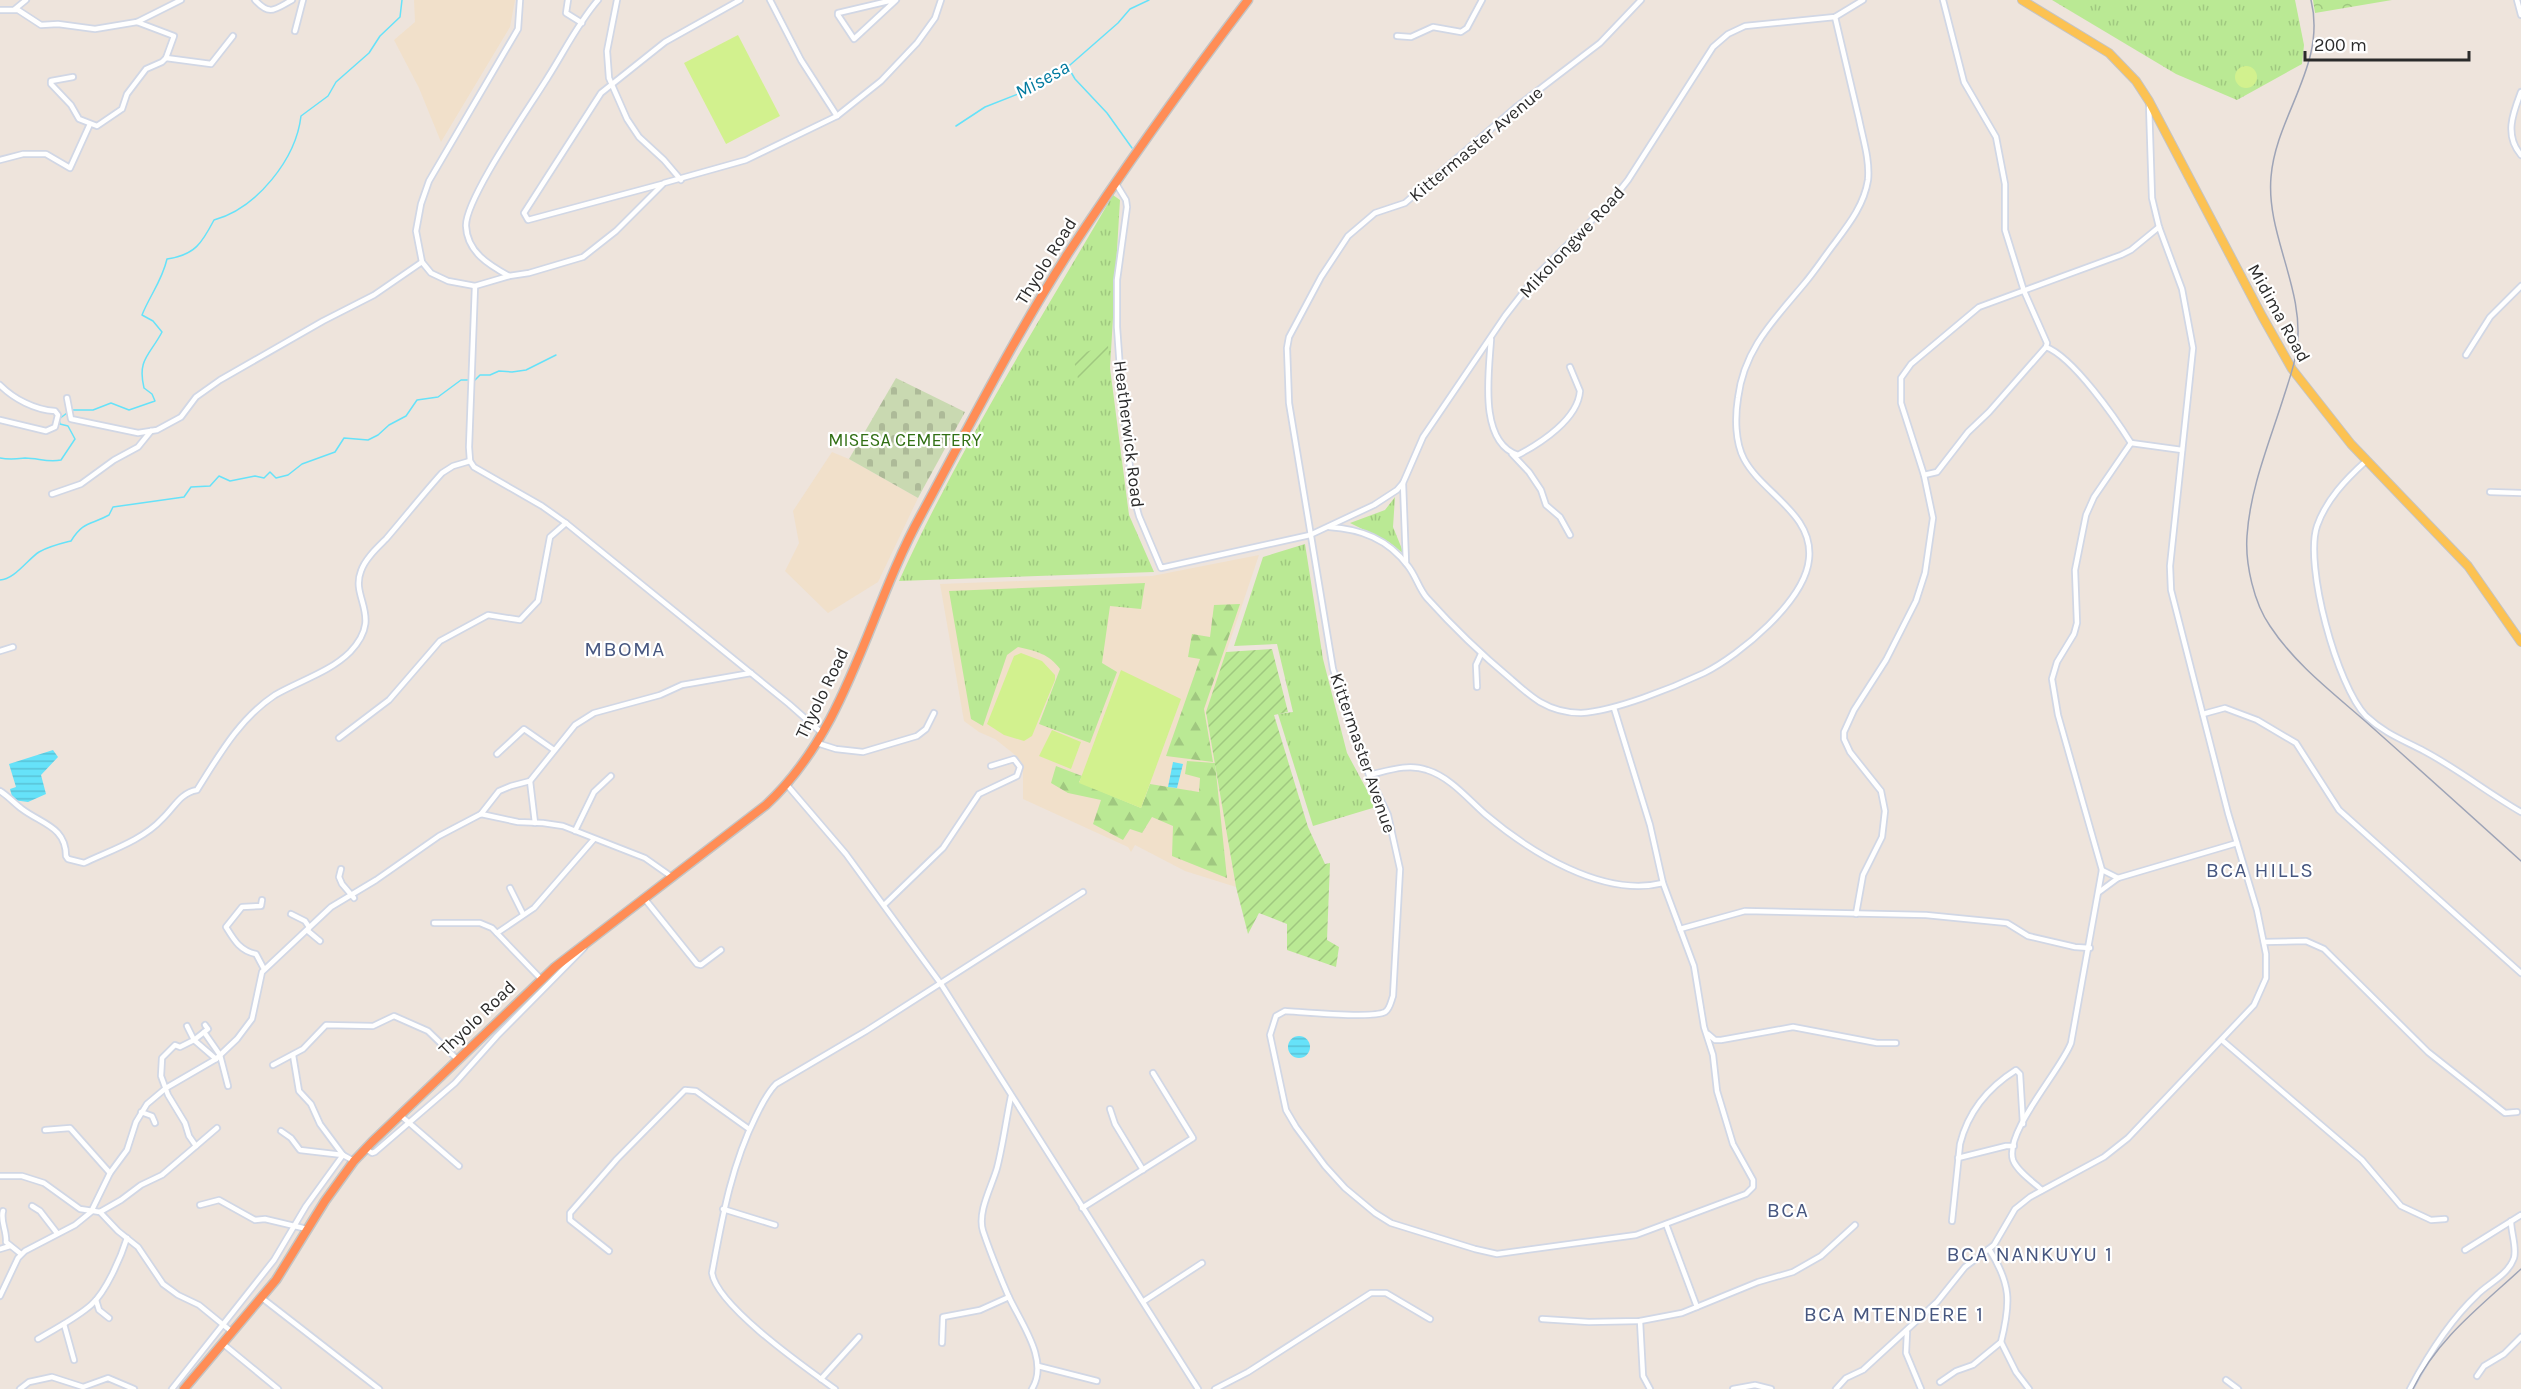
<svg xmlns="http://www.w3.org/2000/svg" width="2521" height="1389" font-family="Karla,sans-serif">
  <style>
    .education { fill: #f1e0ca }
    .grass { fill: url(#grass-tufts) }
    .forest { fill: url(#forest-firs) }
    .cemetery { fill: url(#cemetery-stones) }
    .park { fill: url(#park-crowns) }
    .garden { fill: url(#garden-furrows) }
    .pitch { fill: #d2f18e }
    .water { fill: url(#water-rules) }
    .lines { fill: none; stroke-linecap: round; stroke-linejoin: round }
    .stream { stroke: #66e2f9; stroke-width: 1.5 }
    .street-casing { stroke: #d1d7e5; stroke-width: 8 }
    .primary-casing { stroke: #c4c4c4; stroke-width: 10 }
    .highway-casing { stroke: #c4c4c4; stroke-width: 11 }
    .street { stroke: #fff; stroke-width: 4.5 }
    .primary { stroke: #fcc252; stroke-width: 8 }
    .highway { stroke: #ff8d56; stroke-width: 8 }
    .rail { stroke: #9ea4b7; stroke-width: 1.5 }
    .labels { text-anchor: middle; stroke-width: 4.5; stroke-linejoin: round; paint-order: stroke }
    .street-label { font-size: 18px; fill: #2b2b2b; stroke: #fff }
    .park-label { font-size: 18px; fill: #316f14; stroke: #fff }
    .water-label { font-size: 20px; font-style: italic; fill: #037ba0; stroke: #fff }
    .quarter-label { font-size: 21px; letter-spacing: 1.5px; fill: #475780; stroke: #fff }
  </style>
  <defs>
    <pattern id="grass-tufts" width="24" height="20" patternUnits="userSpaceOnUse" patternTransform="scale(1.5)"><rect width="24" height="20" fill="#bae994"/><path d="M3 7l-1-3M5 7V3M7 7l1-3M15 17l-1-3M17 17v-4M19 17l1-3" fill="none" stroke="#a0c880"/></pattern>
    <pattern id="forest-firs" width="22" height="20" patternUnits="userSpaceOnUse" patternTransform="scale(1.5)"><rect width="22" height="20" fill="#bae994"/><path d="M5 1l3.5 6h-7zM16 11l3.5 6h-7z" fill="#a0c880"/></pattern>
    <pattern id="cemetery-stones" width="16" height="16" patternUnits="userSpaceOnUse" patternTransform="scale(1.5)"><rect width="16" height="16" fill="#c9d9b1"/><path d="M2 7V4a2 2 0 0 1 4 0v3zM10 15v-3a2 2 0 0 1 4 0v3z" fill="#adba98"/></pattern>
    <pattern id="park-crowns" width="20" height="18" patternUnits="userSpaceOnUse" patternTransform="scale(1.5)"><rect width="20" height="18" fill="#bae994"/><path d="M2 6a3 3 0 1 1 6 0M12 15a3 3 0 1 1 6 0" fill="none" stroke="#a0c880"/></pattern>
    <pattern id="garden-furrows" width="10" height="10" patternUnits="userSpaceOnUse" patternTransform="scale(1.5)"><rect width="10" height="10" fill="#bae994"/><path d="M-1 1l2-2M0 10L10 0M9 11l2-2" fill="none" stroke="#a0c880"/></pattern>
    <pattern id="water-rules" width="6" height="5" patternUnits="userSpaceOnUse" patternTransform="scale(1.5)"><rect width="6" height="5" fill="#66e2f9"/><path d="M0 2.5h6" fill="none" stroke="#59c2d6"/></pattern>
  </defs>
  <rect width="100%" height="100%" fill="#eee4dc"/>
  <!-- education -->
  <g class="education">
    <polygon points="414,0 515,0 510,27 441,142 419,88 394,40 415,22"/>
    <polygon points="832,452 849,459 918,498 878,582 828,613 785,571 799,543 793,511"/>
    <polygon points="1259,555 1206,712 1236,887 1185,871 1135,845 1131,852 1128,847 1023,799 1023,767 1014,754 995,739 979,732 964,721 940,584 1152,576"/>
  </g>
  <!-- grass -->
  <g class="grass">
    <polygon points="2052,0 2295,0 2304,45 2302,64 2237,100 2176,74"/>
    <path d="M1113 195 1120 200 1110 368 1129 515 1154 572 899 581C960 447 1039 322 1113 195Z"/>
    <polygon points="1395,497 1393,527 1404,554 1389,542 1350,523 1385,510"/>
    <polygon points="1305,544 1323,659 1347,753 1376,807 1313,826 1278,714 1293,712 1277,644 1234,646 1263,557"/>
    <path d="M1145 583 1141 609 1110 606 1102 663 1117 672 1090 743 1039 724 1060 669C1049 654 1036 651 1018 647L1007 655 983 726 971 719 949 591Z"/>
  </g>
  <!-- forest -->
  <g class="forest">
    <polygon points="1240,604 1204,709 1213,762 1166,756 1200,659 1188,657 1192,634 1210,637 1214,605"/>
    <polygon points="1187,761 1215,763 1227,878 1172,856 1173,826 1152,817 1142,833 1130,829 1123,840 1093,824 1101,800 1068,793 1051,783 1056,766 1082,776 1079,782 1141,808 1150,784 1199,792 1200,778 1185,774"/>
  </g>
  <!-- cemetery -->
  <polygon class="cemetery" points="896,378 965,412 918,498 849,459"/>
  <!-- park -->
  <polygon class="park" points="2313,0 2392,0 2315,13"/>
  <!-- garden -->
  <g class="garden">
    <polygon points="1108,345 1109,358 1086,378 1078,379 1073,356"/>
    <polygon points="1272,649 1288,712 1274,715 1308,827 1325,864 1330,863 1327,940 1339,947 1336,967 1287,950 1287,924 1259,913 1248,934 1236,887 1206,712 1226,652"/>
  </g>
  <!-- pitch -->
  <g class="pitch">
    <polygon points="738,35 780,116 726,144 684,63"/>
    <circle cx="2246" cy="77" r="11"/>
    <polygon points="1021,653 1042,661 1055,675 1055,680 1032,736 1024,741 1004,735 987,724 1014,656"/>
    <polygon points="1121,670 1181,699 1141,808 1079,783"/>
    <polygon points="1052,730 1081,742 1071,769 1039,756"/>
  </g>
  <!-- water -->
  <g class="water">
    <polygon points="53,750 58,757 41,775 46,794 28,802 13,800 10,789 16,787 9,764"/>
    <polygon points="1173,762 1183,764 1177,788 1168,787"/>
    <circle cx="1299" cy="1047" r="11"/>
  </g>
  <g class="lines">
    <!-- stream -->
    <g class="stream">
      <polyline points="1068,67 1075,79 1107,113 1132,148"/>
      <polyline points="956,126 985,107 1023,92 1034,80 1070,65 1118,23 1130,9 1149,0"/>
      <path d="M71 410H93L111 403 129 410 155 401 152 394 144 388C137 359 150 355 162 332L153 321 142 315C150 295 162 281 167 259 195 255 202 243 214 220 257 208 296 159 301 116L328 96 336 82 369 53 380 36 400 17 402 0"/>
      <path d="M0 458C10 460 16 459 25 458 38 458 48 463 61 460L75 439 68 426 60 424 59 419 67 413"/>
      <path d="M0 580C14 580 28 559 39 552 50 546 59 544 71 541 83 521 91 525 109 515L113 507 184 497 191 487 210 486 219 476 230 481 255 476 264 478 270 472 276 478 288 475 302 464 335 452 344 438 368 440 378 435 389 425 406 416 417 400 438 397 461 380H475L480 375H490L499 371 512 372 526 370 556 355"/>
    </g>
    <defs>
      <g id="street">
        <path d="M255 0C270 16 274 10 292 0"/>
        <polyline points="520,0 518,29 429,181 421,204 416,231 422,262 431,273 448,281 475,286 509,276 529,273 583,257 616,231 664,183 746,160 837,116 881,81 917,43 935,18 941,0"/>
        <polyline points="568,0 566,13 582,23"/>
        <polyline points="617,0 607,51 609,78 627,119 639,137 664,160 681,180"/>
        <polyline points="770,0 801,60 837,116"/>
        <polyline points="893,0 838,13 838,15 854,39 896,0"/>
        <polyline points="2517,0 2521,15"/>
        <polyline points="15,9 26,0"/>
        <polyline points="0,10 18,10 41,25 58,24 95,29 137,22 181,0"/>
        <polyline points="137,22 174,36 166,58"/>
        <polyline points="295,31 303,0"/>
        <polyline points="1397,36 1411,37 1433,27 1461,32 1467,28 1482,0"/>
        <polyline points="73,77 51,81 51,84 71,105 79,119 97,126 122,109 127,94 146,69 162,62 166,58 211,64 233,36"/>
        <path d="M2521 92C2513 113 2504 135 2521 155"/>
        <polyline points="0,160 23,154 46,154 70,168 90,124"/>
        <polyline points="1115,182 1126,200 1127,207 1117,280 1117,327 1122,397 1133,494 1139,516 1161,568 1310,535 1374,505 1397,490 1403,483 1423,437 1505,316 1536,276 1613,199 1628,180 1713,47 1728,34 1745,26 1835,17 1863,0"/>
        <polyline points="662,184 528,220 524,213 601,93 665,42 740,0"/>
        <path d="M509 276C489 265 467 252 466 226 465 199 531 105 548 77 564 52 578 23 598 0"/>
        <polyline points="475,286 469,447 470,461 474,467 542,506 566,523 789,704 823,734"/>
        <path d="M1491 339C1489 372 1478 442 1518 455 1541 443 1578 419 1580 391L1570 367"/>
        <path d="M2046 347C2073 357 2116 419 2131 443"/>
        <polyline points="2466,355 2490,317 2521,286"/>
        <path d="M0 385C14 399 35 410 55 411L58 415 55 427 46 431 0 420"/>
        <polyline points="67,398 71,419 138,433 157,430 181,417 196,397 220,380 323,321 374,295 422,262"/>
        <polyline points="2131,443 2182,450"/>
        <polyline points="1512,454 1529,472 1541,490 1546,505 1560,517 1570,535"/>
        <path d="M2366 461C2346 479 2326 500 2317 526 2304 565 2337 686 2366 716 2384 733 2403 740 2424 751 2458 769 2488 793 2521 812"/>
        <polyline points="1924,475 1937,472 1968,432 1989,412 2046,347 2047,343 2024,291 2005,230 2005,184 1996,137 1964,82 1943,0"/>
        <polyline points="1403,483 1406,563"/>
        <polyline points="2490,492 2521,493"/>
        <polyline points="52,494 81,484 114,460 138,447 151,431"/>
        <path d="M1329 527C1361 529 1388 539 1408 566 1416 576 1419 589 1427 598 1453 627 1481 654 1511 679 1520 687 1530 696 1540 702 1552 709 1567 713 1581 713 1615 711 1672 688 1704 673 1740 655 1805 601 1809 559 1814 514 1762 493 1744 459 1735 442 1735 417 1738 398 1744 349 1774 320 1804 284 1815 271 1824 257 1834 244 1849 224 1864 205 1868 180 1870 160 1863 139 1859 119 1851 85 1843 51 1835 17"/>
        <polyline points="0,651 13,647"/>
        <polyline points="1477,687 1476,665 1481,654"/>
        <path d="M1614 708 1650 825 1663 883 1694 966 1704 1027 1713 1055 1717 1091 1733 1144 1753 1180V1187L1746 1194 1636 1235 1497 1254 1475 1249 1391 1223 1375 1213 1345 1188 1325 1166 1296 1127 1286 1110 1270 1035 1276 1016 1285 1011C1303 1012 1372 1019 1385 1012 1390 1009 1391 1001 1393 996L1400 869 1388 815 1369 775 1333 669 1289 403 1287 348 1289 337 1321 277 1348 236 1375 213 1405 203 1515 108 1600 43 1641 0"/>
        <polyline points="2203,714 2225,708 2257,720 2296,743 2339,810 2521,973"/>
        <polyline points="339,738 389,700 440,641 488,615 520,620 538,601 550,537 566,523"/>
        <polyline points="817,743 836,749 863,752 917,736 926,729 934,713"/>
        <polyline points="497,754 524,729 554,750"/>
        <path d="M1369 775C1387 771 1408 763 1427 770 1450 777 1468 799 1485 814 1530 852 1603 898 1663 883"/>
        <polyline points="530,781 535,823"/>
        <polyline points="787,785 846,854 941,984 1198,1389"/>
        <path d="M0 791C8 796 15 804 22 809 42 824 66 827 66 856L68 859 84 863C109 851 143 840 162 819 174 808 180 793 197 790 219 755 240 718 275 695 299 681 330 672 350 652 384 616 350 599 361 571 365 559 377 548 386 539 405 517 423 494 442 473L453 466 470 461"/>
        <polyline points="481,814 499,791 511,786 530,781 575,725 594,713 660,695 682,685 751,673"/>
        <polyline points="575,831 594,792 611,776"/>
        <polyline points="341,869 339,877 342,884 354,898"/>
        <polyline points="2102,870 2118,878"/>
        <polyline points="510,888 523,914"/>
        <polyline points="2099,892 2118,878 2237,843"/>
        <polyline points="644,898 697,964 701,965 721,950"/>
        <path d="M262 900 261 906 242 907 226 927C234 940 240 951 256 954L264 969"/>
        <polyline points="884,905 943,848 979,794 1017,776 1020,767 1014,759 991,766"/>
        <polyline points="291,914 305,921 309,927 308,931 320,941"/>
        <polyline points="1856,914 1863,875 1882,837 1885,811 1881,791 1850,752 1844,739 1844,732 1854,710 1886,660 1916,601 1925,573 1933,518 1924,475 1901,403 1901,378 1911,364 1979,307 2121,255 2131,250 2159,227"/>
        <polyline points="434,923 480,923 492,928 541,979"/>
        <polyline points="1680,929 1745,911 1926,915 2007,923 2028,936 2075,947 2090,948"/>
        <polyline points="497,933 534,908 594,839"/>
        <polyline points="2264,942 2306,941 2324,949 2428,1052 2505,1113 2517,1112"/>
        <polyline points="205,1025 208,1029 194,1040 216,1059"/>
        <polyline points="187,1026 194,1040 180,1047 175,1045 162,1058 161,1076 168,1095 185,1123 189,1136 196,1146 217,1128"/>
        <polyline points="204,1032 220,1055 228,1086"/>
        <polyline points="1708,1034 1715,1040 1721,1040 1793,1027 1877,1043 1896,1043"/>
        <polyline points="2223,1041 2362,1160 2401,1206 2431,1220 2445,1219"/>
        <polyline points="293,1055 299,1091 311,1104 320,1124 343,1155"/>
        <polyline points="273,1065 303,1049 326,1025 373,1026 394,1016 428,1031 458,1060"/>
        <path d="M1011 1096C1006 1120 1003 1145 997 1168 992 1186 977 1212 983 1231 990 1252 999 1274 1008 1295 1020 1322 1050 1360 1032 1389"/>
        <polyline points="1110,1109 1115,1124 1143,1170"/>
        <polyline points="141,1112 152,1116 155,1123"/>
        <polyline points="400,1115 459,1166"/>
        <polyline points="45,1130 70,1128 110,1173"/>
        <polyline points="281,1131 291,1138 300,1150 343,1155 354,1161"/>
        <polyline points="366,1149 372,1153 375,1152 455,1083 497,1036 584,948"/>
        <polyline points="1958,1158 2006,1146 2014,1146"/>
        <polyline points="0,1176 22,1176 44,1183 80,1209 100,1212 118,1231 138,1247 163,1284 178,1295 199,1305 232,1332"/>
        <path d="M2042 1190C2033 1182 2017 1171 2013 1160 2004 1132 2061 1070 2071 1043L2102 870 2058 715 2052 679 2057 662 2074 634 2077 623 2075 570 2086 515 2094 497 2131 443"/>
        <polyline points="200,1205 219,1200 255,1220 265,1219 307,1229"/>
        <polyline points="32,1206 40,1211 57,1233"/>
        <polyline points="1082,1208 1193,1138 1153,1073"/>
        <polyline points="723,1209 775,1225"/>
        <path d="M3 1211C0 1221 7 1231 6 1242L21 1254"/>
        <polyline points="100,1212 121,1200 141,1185 162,1175 196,1146"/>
        <path d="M1952 1221 1960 1144C1968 1112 1989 1087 2016 1070L2020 1074 2023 1124"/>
        <polyline points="1666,1224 1697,1307"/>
        <polyline points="0,1249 10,1246"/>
        <polyline points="2465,1250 2521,1215"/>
        <polyline points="609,1251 570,1220 570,1213 617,1159 685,1090 696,1091 749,1129"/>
        <polyline points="0,1296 18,1258 25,1251 75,1225 91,1212 110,1173 127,1150 136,1122 147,1104 166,1088 216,1059 237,1039 252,1019 262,972 331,907 376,880 439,836 481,814 518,822 543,823 563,826 645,858 672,877"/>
        <polyline points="262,1298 379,1389"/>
        <polyline points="96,1300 99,1310 109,1318"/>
        <polyline points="1144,1301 1202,1263"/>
        <polyline points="1542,1319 1589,1322 1640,1321 1682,1313 1758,1282 1793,1272 1821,1256 1855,1225"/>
        <polyline points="1640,1321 1643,1376 1650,1389"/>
        <polyline points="64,1324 74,1360"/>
        <polyline points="1907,1332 1906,1353 1921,1389"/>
        <path d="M38 1339C56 1328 75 1319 91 1305 106 1292 121 1257 127 1238"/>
        <polyline points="2001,1342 2016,1372 2029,1389"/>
        <polyline points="222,1343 278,1389"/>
        <polyline points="942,1343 943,1317 980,1310 1009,1297"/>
        <polyline points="1038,1366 1097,1381"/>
        <polyline points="2477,1376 2484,1366 2504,1354 2521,1337"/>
        <polyline points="821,1379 859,1337"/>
        <polyline points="2226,1380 2238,1389"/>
        <path d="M1940 1382 1956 1371 1973 1365 2001 1342C2011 1302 2011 1284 1989 1249"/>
        <polyline points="20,1389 29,1382 52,1377 83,1387 108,1378 134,1389"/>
        <polyline points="172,1389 274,1260 306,1206 343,1155"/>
        <path d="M835 1389C806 1368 717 1306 712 1273 722 1219 731 1166 756 1116 762 1104 767 1093 776 1084L866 1031 1083 892"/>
        <polyline points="1215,1389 1248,1372 1371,1293 1386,1293 1430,1319"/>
        <polyline points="1733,1389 1755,1385 1771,1389"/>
        <polyline points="1836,1389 1846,1378 1863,1370 1937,1302 1965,1267 1994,1245 2015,1209 2030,1197 2104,1157 2128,1138 2254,1005 2266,978 2266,954 2257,910 2228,813 2171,590 2170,566 2193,348 2182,289 2159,227 2152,198 2149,104"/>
        <path d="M2410 1389C2428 1355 2449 1321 2478 1294 2489 1283 2508 1275 2514 1258 2517 1247 2511 1233 2511 1221"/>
      </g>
      <polyline id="primary" points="2022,0 2109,53 2136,81 2149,101 2262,316 2292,369 2351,444 2468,566 2521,642"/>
      <path id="highway" d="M184 1389 276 1280 325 1201 354 1161 372 1142 555 967 766 805C849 728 868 611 921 515 968 428 1014 338 1067 255 1124 168 1185 83 1248 0"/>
    </defs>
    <!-- street casing -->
    <use href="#street" class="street-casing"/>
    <!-- primary casing -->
    <use href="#primary" class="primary-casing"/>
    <!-- highway casing -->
    <use href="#highway" class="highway-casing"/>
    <!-- street -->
    <use href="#street" class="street"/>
    <!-- primary -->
    <use href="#primary" class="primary"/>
    <!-- highway -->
    <use href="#highway" class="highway"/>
    <!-- rail -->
    <g class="rail">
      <path d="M2311 0C2327 65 2276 115 2271 177 2266 235 2305 289 2297 348 2295 364 2289 380 2284 396 2270 441 2250 488 2247 536 2245 564 2254 603 2270 626 2295 664 2332 692 2365 721 2417 767 2469 814 2521 861"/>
      <path d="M2413 1389C2437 1339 2481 1306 2521 1269"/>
    </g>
  </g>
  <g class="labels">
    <!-- street labels -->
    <g class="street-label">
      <text transform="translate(1476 144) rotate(-40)" y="6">Kittermaster Avenue</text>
      <text transform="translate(1572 242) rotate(-47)" y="6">Mikolongwe Road</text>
      <text transform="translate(1046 261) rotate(-58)" y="6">Thyolo Road</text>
      <text transform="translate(2279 313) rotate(61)" y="6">Midima Road</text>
      <text transform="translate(1129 434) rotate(83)" y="6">Heatherwick Road</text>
      <text transform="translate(822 693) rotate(-64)" y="6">Thyolo Road</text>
      <text transform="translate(1363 753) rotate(71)" y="6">Kittermaster Avenue</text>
      <text transform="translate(477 1018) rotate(-44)" y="6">Thyolo Road</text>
    </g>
    <!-- park labels -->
    <g class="park-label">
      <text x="905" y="446">MISESA CEMETERY</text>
    </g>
    <!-- water labels -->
    <g class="water-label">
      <text transform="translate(1042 79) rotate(-29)" y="7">Misesa</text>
    </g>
    <!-- quarter labels -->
    <g class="quarter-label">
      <text x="625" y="656">MBOMA</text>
      <text x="2260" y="877">BCA HILLS</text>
      <text x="1788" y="1217">BCA</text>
      <text x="2030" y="1261">BCA NANKUYU 1</text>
      <text x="1894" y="1321">BCA MTENDERE 1</text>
    </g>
  </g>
  <!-- scale -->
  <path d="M2305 51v9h164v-9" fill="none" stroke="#2b2b2b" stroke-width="3"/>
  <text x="2314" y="51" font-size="18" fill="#2b2b2b" stroke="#ffffff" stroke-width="4.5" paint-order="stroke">200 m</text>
</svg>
